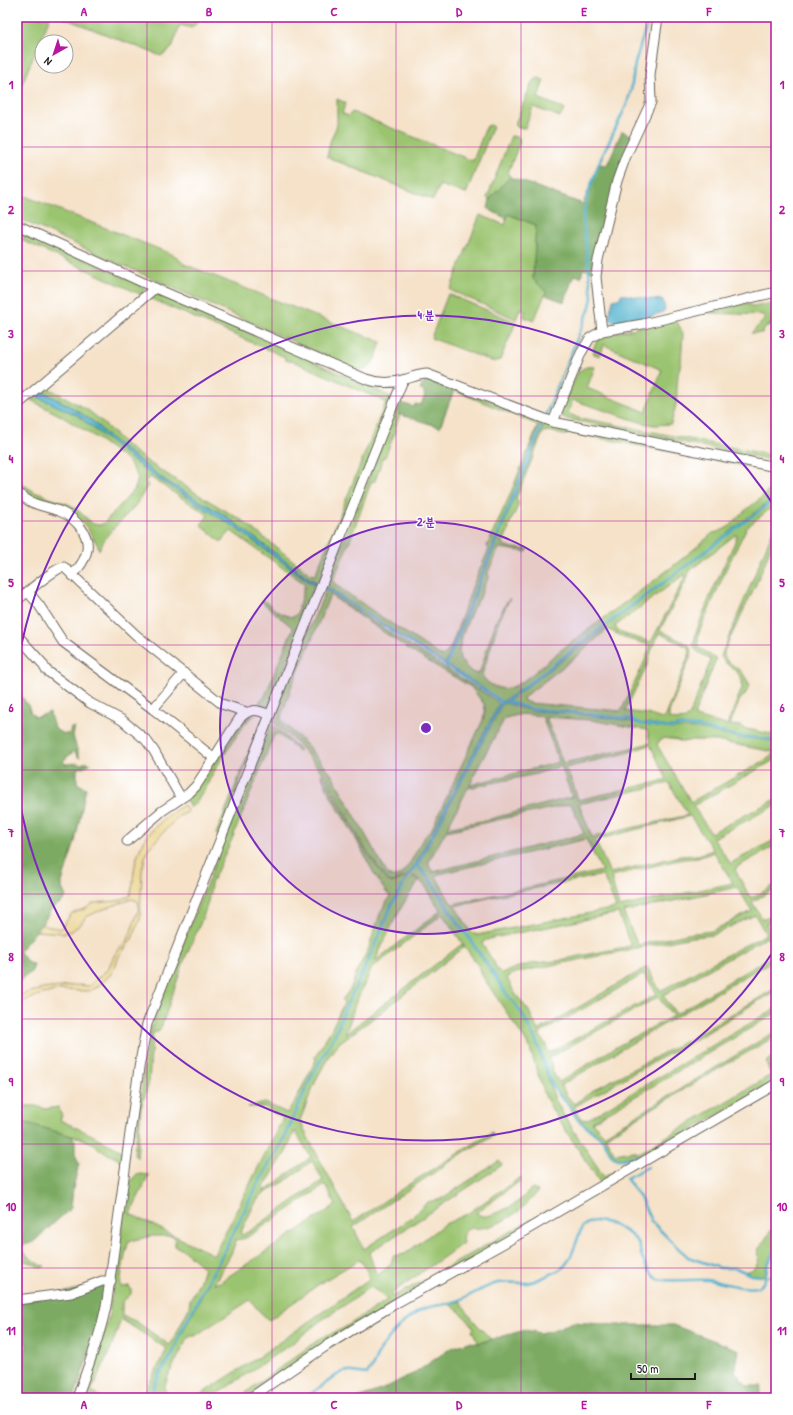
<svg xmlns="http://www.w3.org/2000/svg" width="793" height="1415" font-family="'Patrick Hand','Poor Story',sans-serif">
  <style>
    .green { fill: #9bc470; stroke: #5c7046; fill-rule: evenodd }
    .forest { fill: #7caa62; stroke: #4c633f }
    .sand { fill: #eeda9e; stroke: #857b5d }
    .water { fill: #4fb1ce; stroke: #366675 }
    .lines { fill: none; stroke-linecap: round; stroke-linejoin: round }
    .stream { stroke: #4fb1ce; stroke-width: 2.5 }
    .minor-casing { stroke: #686159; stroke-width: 11 }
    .minor { stroke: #fff; stroke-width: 9 }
    .grid { fill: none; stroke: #b5179e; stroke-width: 1; stroke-opacity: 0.55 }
    .ring { fill: none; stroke: #7b2cbf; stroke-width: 2 }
    .centre { fill: #7b2cbf; stroke: #fff; stroke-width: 2 }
    .ring-label { font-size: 12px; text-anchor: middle; font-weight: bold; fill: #7b2cbf; stroke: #fff; stroke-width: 3; stroke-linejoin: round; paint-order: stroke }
    .neatline { fill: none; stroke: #b5179e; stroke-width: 1.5 }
    .grid-label { font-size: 13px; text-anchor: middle; font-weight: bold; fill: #b5179e }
  </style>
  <rect width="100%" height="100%" fill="#fff"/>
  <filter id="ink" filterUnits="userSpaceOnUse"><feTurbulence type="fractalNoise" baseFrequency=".025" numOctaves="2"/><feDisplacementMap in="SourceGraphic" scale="8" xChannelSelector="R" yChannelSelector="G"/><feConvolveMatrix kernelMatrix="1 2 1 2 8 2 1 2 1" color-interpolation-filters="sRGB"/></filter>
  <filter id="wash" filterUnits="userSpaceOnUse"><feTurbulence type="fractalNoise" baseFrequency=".012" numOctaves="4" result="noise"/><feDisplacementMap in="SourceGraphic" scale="16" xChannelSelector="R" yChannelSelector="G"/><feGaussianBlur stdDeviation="0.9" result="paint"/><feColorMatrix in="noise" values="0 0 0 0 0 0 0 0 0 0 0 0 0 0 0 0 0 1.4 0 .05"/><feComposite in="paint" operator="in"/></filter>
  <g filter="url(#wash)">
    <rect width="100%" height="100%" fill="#f5e2c9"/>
    <!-- green -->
    <g class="green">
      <polygon points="17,17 50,17 17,96"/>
      <polygon points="61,17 202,17 192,28 180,25 172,48 161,56"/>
      <polygon points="538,78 544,80 538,98 565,109 560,117 533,107 525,128 518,128 515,124 532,82"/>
      <polygon points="337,99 346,103 342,113 348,116 352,112 473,161 486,127 489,125 493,126 466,194 440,185 433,200 327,157 330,142 337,125"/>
      <polygon points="511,136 518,137 520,141 508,173 510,177 490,199 487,198"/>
      <path d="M17 193 174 255 184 264 381 342C376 356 375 370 357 370L17 218Z"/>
      <polygon points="508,214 536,225 533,279 546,292 534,321 524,317 525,310 520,309 516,319 450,290 480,215 505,225"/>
      <polygon points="17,229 141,285 145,289 142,295 17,238"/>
      <polygon points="155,293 290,351 394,398 321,580 316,582 310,579 224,515 171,484 159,476 105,434 95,423 73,408 40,390 44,386 65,397 88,410 99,419 127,446 148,462 199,495 243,521 310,574 315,575 386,402 295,362 285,360 285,357 149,298"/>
      <polygon points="448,294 516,322 500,360 494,362 431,338"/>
      <polygon points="747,303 753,307 770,304 776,308 776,322 766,327 762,333 751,333 764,320 764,315 708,313"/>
      <path d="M676 320 683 333 681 363 678 374 676 405 671 424 654 425 643 423 573 400 568 413 578 418 586 419 776 456V461L567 419 562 417C559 407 574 382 578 372 584 367 588 366 595 367L587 388 646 412 662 370 604 345 600 356 594 354C592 346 597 341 603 335Z"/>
      <path d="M432 379 543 421 776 469V472L568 432 567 435C557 436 555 429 543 432L516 499 518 501V506L508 527 509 529 502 544 511 548 528 549 527 552 499 548 488 572 489 577 484 586 480 598 473 608 463 633 459 650 460 660C466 665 469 673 478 674L480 671 496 621 508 600 510 598 499 621 482 675C486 684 500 691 510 688 527 682 546 661 561 650 612 611 665 575 713 533 719 532 725 529 730 526 733 524 734 520 738 517 750 505 768 496 776 480V496L672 576 614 618 546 671 505 700 501 702 495 697 447 665 543 427 542 425 539 426 497 536 445 664 400 636 327 587 329 585 328 581 397 406 400 407 398 414 400 415 395 428V432L385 457H383L375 481 371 482 351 538 333 580 336 585 380 616 441 656 445 655 451 646 473 585 489 549 487 546 509 497 538 425 429 380Z"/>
      <path d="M33 395 77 415 149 473 230 524 314 585 313 589 316 592 271 704 268 706 260 705V700L264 698 293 628 262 602 263 600C272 607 281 616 293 617L297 614 305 584 231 531 221 542 201 525 208 515 150 477 145 482 148 485 146 488C142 495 138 503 132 509 120 523 106 533 99 550L97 544 85 525 73 516 42 504 17 488V480L36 493H41L46 497 68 504 75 508 93 524 100 525 104 523 135 489 138 478 129 462 95 437 61 416 29 399Z"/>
      <path d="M776 499V504L747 527 727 567 698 635V647L716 659 695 713V717L727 725 742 688C745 670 726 669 721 656L776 523V535L757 582 724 651V656L727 661 742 672 750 685 744 696 740 699 730 725 740 726 747 729 776 735V740L757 737 739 736 699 727 681 725 671 727 641 723 630 719 567 711 530 709 508 701ZM735 535H737L734 544C727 559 690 636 694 647 697 653 706 656 711 660L690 714 686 719 679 720 669 719V712L692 652 689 645 660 630 688 577 689 571ZM685 574V577L651 642 624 634 617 630 615 626ZM607 629 628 639 649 645 650 647 644 663 621 711 529 703 523 700 524 697 581 653ZM659 633 688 647 690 652 665 716 662 719 647 714 625 711 648 663 653 645Z"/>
      <path d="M326 590 398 638 494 699 499 704 417 861 408 875 392 882 387 879 366 850 326 777 296 742 270 719ZM330 595 411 651 471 687 484 704 485 711 483 720 431 830C427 834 424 838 421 842 416 851 404 880 392 877 388 876 386 871 384 868L332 775 305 743 283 722 281 718 292 685 297 675Z"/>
      <path d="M506 703 530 711 567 713 630 721 641 725 671 729 681 728 699 729 739 738 756 739 776 742V759L693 806 711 833 776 799V805L713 838 731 864 733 862 776 839V845L737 867 735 870 750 897H754L776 884V888L752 902 762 918H765L776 913V918L766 924 776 942V951L767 937 663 995 676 1014 743 973 776 954V959L742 978 561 1085 567 1096 574 1104 597 1088 688 1040 776 988V992L758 1001 690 1043 644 1067 574 1107 583 1120 588 1119 776 1008V1013L592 1122 604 1135 776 1031V1036L713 1072 605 1137 615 1154 633 1151 639 1153 771 1075 766 1062 776 1054V1060L773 1062 776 1067V1080L601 1184 553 1111 545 1096 530 1049 525 1040 483 977 479 967 445 918 426 887 416 877 410 875 416 865 430 881 505 993 521 1013 535 1040 555 1099 563 1114 604 1177 642 1157 635 1155 623 1159 617 1158 613 1156 603 1139 578 1119 568 1103 560 1095 553 1085 547 1071 536 1039 522 1012 506 992 491 968 454 916 431 880 420 869 418 865 502 704ZM522 714 542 716 559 762 470 785 477 769 505 718ZM546 717 591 720 647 730 650 743 627 749 563 763ZM664 738 677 740 682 742 693 740 716 741 774 752 769 758 691 802 657 745 660 740ZM650 745 667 779 657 782 578 800 573 784 565 768 623 754ZM561 766 572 797 490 819 447 828 468 788 536 774ZM669 783 688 815 592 837 579 804ZM571 804 584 834 433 872 429 866V861L446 831ZM690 816 713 850 698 855 680 856 610 873 595 840ZM586 839 602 871 453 904 449 900 436 876 439 874ZM714 852 733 883 619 907 611 876 683 859 698 858ZM603 875 616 908 477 935 471 932 455 906 496 896ZM737 887 752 911 712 931 687 934 638 945 623 912ZM618 913 631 946 564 959C557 962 552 961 545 962 531 963 514 967 502 974L496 968 494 962 482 944 484 941 493 938ZM755 915 766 934 660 991 647 967 538 1031 529 1011 514 992 507 978 514 973 538 968 692 937 713 935ZM644 974 657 994 549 1053 545 1043 539 1034ZM658 997 673 1016 616 1047 559 1082C553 1075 551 1066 550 1057Z"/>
      <path d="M257 714 250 718 245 724C235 738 225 753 216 768 208 782 202 798 190 808L185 798 244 720 248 716Z"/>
      <polygon points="262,720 262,722 219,836 216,834"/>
      <path d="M271 724 280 731 300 750 298 751 281 736 276 734 274 735 232 839 211 884C210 907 194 937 185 958 177 980 170 1003 162 1025L158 1032H154L152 1038 149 1082 141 1109 137 1158 134 1155 146 1052 152 1025 183 943Z"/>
      <path d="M321 774 325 779 365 851 387 881 392 883 407 877 390 907 362 972 344 1009 335 1034 310 1077 284 1136 255 1188 226 1247 181 1332 171 1355 159 1372 148 1398H143L147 1388 167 1349 121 1319 111 1348 91 1392 104 1398H81L92 1369 108 1320 129 1183 134 1177 139 1174 149 1175 130 1214 214 1255 283 1118 265 1107H248L265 1103 287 1113 293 1105 316 1060 315 1057 332 1028 344 1003 342 1000 351 988 357 971 368 950 381 911 390 897C373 876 363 851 350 828 339 810 328 794 321 774ZM152 1236H173L175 1241V1246L183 1250 204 1268 199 1283 190 1300 189 1308 172 1342 169 1345 137 1322 126 1317H122V1302L131 1294V1289L129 1286 121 1287C119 1282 126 1250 128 1244L129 1241Z"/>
      <path d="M408 877 415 878 419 881C400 905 388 933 375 961L439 912 441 915 372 968 355 1004 350 1021 345 1034 462 944 464 947 375 1017 340 1042 329 1056 317 1078 300 1120 304 1130 353 1222 411 1183 492 1132 493 1136 466 1151 353 1227 364 1249 411 1218 428 1202 441 1199 499 1161 502 1165 369 1253 377 1276 391 1264 393 1256 405 1254 443 1225 467 1214 521 1177 520 1181 476 1213C484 1218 488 1216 496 1213 513 1207 520 1201 532 1188L538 1191C528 1205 516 1214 501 1222 496 1224 486 1228 480 1228 469 1229 468 1226 462 1237L463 1243C440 1261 414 1276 391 1294L392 1297 427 1279 548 1210 552 1213 246 1398H238L321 1338 344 1328 387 1300C384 1294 377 1292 371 1287L367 1289 354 1299 320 1321 294 1342 211 1398H195L257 1358 369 1279 367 1271 361 1261 359 1260 322 1282 269 1320 259 1311 250 1300 195 1336H189L169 1374 164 1389 173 1398H150L161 1373 172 1356 182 1333 227 1248 256 1188 286 1137 311 1078 336 1035 345 1009 363 973 391 907ZM295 1131 311 1157 264 1192 265 1189 264 1187 286 1152ZM312 1161 323 1180 250 1231 242 1235 240 1234 253 1207 260 1196 284 1182ZM325 1185 336 1205 220 1282 214 1284 232 1252 236 1240 246 1238Z"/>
      <polygon points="17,1104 24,1106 36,1106 46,1109 58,1107 62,1115 60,1120 90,1134 126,1153 124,1162 100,1150 95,1144 80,1138 52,1131 30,1124 17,1121"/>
      <path d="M776 1223V1245L766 1268 765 1276 751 1275 743 1272C757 1270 760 1263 758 1250Z"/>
      <path d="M17 1246H19C24 1253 36 1265 45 1266L41 1268 27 1261 17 1262Z"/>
      <path d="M461 1301C468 1316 480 1328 491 1339L479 1343 472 1331 474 1328 460 1312 449 1304Z"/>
    </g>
    <!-- forest -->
    <g class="forest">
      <polygon points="622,131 633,136 593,271 583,269 581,277 574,275 564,302 545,295 546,292 533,279 536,225 508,214 507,219 488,209 490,199 510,177 583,204 599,164 607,165"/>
      <polygon points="428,380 454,390 440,427 398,414 401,403 414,407 415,404 421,405 425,395 424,394 424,391 420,390 422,385"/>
      <path d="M20 694 29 707 30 711 34 716 37 717 50 712C52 725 55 734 69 734L71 728 75 727 73 736 80 759 74 751 63 761 65 764 78 763 80 764 88 762 90 764 77 769V783L86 788 75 842 62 882V888L66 897 62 902 52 908 43 923 21 949 20 952 28 963 34 964 32 971 17 984V696Z"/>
      <polygon points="17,1121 30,1124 72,1136 75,1141 75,1154 79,1164 73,1188 71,1208 32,1243 19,1246 17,1246"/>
      <path d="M106 1283 101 1317 74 1398H17V1368C24 1360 27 1352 26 1342L17 1341V1303Z"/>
      <polygon points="573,1322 615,1325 673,1325 739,1350 735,1372 747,1386 762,1386 758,1398 357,1398 383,1389 406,1377 415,1373 451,1348 469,1342 479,1343 525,1330 541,1333 553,1330"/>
    </g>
    <!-- sand -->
    <path class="sand" d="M184 805 188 812 179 816 172 823 147 850 142 870 140 919 132 939 119 956 115 967 111 974 96 988 89 991 60 990 39 995 17 1004V994L20 995 42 989 79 985 89 986 108 969 115 954 128 940 139 908 138 901 131 899 99 911 86 917 80 925 71 931 63 933 36 931 41 925 61 929 71 914 87 908 94 903 117 901 130 896C133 886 133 880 134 871 138 839 158 821 184 805Z"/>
    <!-- water -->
    <g class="water">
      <path d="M621 294 650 299 663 300 665 309 663 312C654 316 617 328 610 319 608 315 612 305 613 300L620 298Z"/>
      <polygon points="40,390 73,408 95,423 105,434 159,476 171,484 224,515 310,579 316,582 314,585 230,524 149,473 77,415 33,395"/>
    </g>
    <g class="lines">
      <!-- stream -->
      <g class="stream">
        <polyline points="546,414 589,310 592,298 583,218 587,196 599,163 627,104 631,90 635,63 649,17"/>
        <polyline points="315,584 329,590 495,697 501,703"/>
        <polyline points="446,666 541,427"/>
        <polyline points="506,701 530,709 567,712 630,719 641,724 671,728 681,726 699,727 739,737 757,738 776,741"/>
        <polyline points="416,864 430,880 453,916 490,968 505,992 521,1012 536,1040 552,1085 559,1095 567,1103 578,1120 603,1140 612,1156 617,1159 623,1159 635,1156 642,1157"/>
        <polyline points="648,1167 626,1178 641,1199 651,1221 676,1246 688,1257 720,1268 736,1268 751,1275 761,1276"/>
        <polyline points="769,1276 776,1280"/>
        <path d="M149 1398 160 1373 172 1356 181 1332 226 1247 256 1188 285 1136 311 1078 335 1034 345 1009 363 973 391 907 408 877 419 861 501 703 506 701C543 674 578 645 615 618 669 578 723 539 776 498"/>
        <path d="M305 1398 337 1375 345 1371 367 1374C374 1366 373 1364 377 1356 388 1336 402 1321 421 1310 431 1305 440 1306 450 1303 468 1299 481 1287 498 1283 507 1282 517 1283 526 1283 532 1283 557 1272 562 1268 572 1261 577 1238 582 1227 586 1224 590 1221 595 1221 608 1220 634 1233 639 1245 641 1249 640 1253 642 1257 645 1265 650 1275 658 1279 666 1282 696 1279 707 1280 720 1281 747 1292 759 1286 766 1283 766 1274 767 1268 769 1261 773 1255 776 1248"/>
      </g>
    </g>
  </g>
  <g filter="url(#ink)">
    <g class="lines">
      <defs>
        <g id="minor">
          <path d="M17 225 155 288 366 379C380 384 392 384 406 379 413 377 420 374 427 374L553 422 776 467"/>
          <polyline points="602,331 596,277 598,260 617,181 626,156 651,102 650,75 658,17"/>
          <polyline points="17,405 155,288"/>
          <polyline points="553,422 581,353 590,338 602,331 643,324 776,292"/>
          <path d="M17 492C34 507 40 504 59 511 76 518 92 535 86 554 84 562 78 569 72 575"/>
          <polyline points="28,592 39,605 63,642 153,709 214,758"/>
          <path d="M17 600C27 593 54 568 64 567L136 635 222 704 246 712"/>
          <polyline points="17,635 42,663 46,670 90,703 122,720 146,740 154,751 181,798"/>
          <polyline points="153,709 184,673"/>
          <path d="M127 841 162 811 189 793 196 786 239 719C250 708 256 709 270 715"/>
          <polyline points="17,1300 71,1293 102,1281 111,1281"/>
          <path d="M77 1398C88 1366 101 1334 107 1301L139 1068 147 1024 403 380"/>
          <polyline points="250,1398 329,1344 398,1302 504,1243 776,1084"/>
        </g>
      </defs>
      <!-- minor casing -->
      <use href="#minor" class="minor-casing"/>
      <!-- minor -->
      <use href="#minor" class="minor"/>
    </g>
  </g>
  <!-- grid -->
  <path class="grid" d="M147 17V1398M272 17V1398M396 17V1398M521 17V1398M646 17V1398M17 147H776M17 271H776M17 396H776M17 521H776M17 645H776M17 770H776M17 894H776M17 1019H776M17 1144H776M17 1268H776"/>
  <!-- distance rings -->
  <circle cx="426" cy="728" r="206" fill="#7b2cbf" fill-opacity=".12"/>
  <g class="ring">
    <circle cx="426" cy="728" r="206"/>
    <path d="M774 950A413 413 0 0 1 17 785M17 671A413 413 0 0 1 774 506"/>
  </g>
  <circle cx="426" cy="728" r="6" class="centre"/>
  <g class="ring-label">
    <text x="426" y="319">4 분</text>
    <text x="426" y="526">2 분</text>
  </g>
  <!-- margin -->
  <rect width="793" height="1415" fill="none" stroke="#fff" stroke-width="44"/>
  <!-- north arrow -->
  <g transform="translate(54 54) rotate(219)"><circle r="19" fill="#ffffff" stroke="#a4a4a4"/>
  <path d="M0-3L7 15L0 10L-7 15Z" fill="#b5179e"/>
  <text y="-6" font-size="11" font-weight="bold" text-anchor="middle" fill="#1c1c1c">N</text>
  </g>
  <!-- scale -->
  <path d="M631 1373v6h64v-6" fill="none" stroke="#1c1c1c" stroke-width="2"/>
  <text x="637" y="1373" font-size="12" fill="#1c1c1c" stroke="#ffffff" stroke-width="3" paint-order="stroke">50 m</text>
  <rect x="22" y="22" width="749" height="1371" class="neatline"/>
  <g class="grid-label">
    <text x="84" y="16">A</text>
    <text x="209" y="16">B</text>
    <text x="334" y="16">C</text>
    <text x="459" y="16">D</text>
    <text x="584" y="16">E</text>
    <text x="709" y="16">F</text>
    <text x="11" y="89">1</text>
    <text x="782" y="89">1</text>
    <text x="11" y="214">2</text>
    <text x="782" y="214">2</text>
    <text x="11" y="338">3</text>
    <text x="782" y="338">3</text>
    <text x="11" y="463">4</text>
    <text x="782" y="463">4</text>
    <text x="11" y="587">5</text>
    <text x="782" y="587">5</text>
    <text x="11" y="712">6</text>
    <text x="782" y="712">6</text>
    <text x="11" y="837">7</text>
    <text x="782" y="837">7</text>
    <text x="11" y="961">8</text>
    <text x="782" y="961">8</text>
    <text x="11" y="1086">9</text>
    <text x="782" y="1086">9</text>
    <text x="11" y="1211">10</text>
    <text x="782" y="1211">10</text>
    <text x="11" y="1335">11</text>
    <text x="782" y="1335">11</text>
    <text x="84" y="1409">A</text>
    <text x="209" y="1409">B</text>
    <text x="334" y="1409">C</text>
    <text x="459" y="1409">D</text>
    <text x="584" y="1409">E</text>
    <text x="709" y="1409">F</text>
  </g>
</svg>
